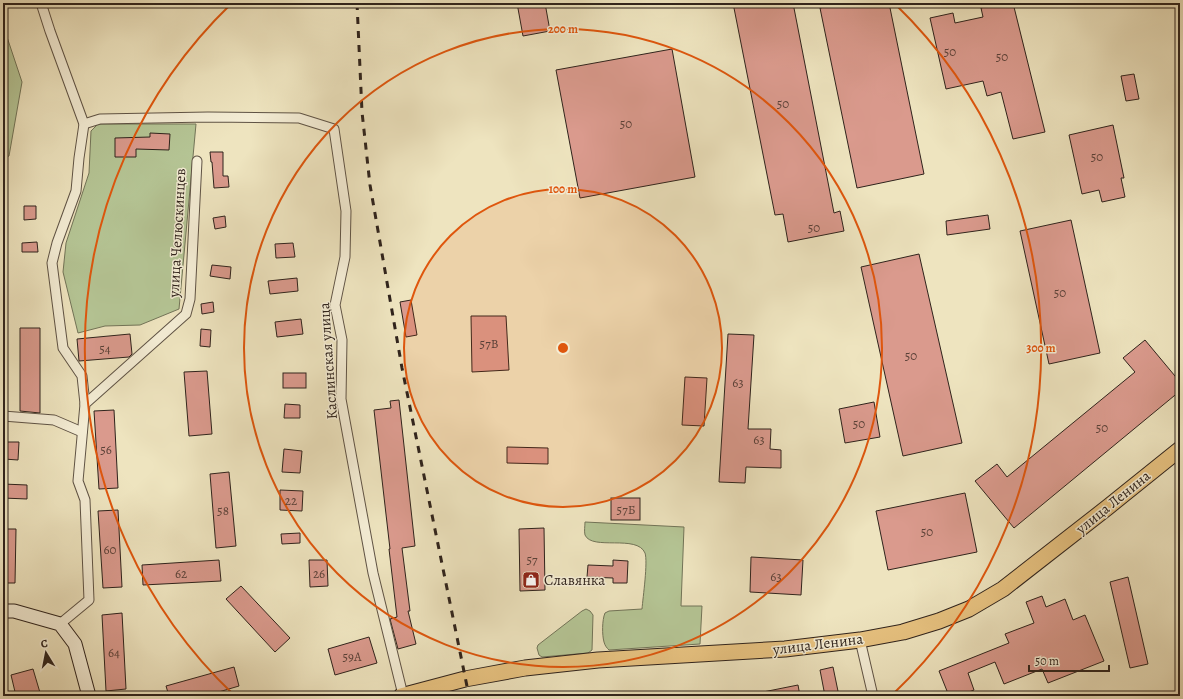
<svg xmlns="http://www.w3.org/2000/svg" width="1183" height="699" font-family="Alegreya,serif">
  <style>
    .green { fill: #b5c595; stroke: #727458 }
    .building { fill: #da9a8d; stroke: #2f231c }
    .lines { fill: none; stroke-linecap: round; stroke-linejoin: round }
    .minor-casing { stroke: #5f5345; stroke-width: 11 }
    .secondary-casing { stroke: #2f231c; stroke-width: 15 }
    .primary-casing { stroke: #2f231c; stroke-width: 17 }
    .minor { stroke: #f4edd5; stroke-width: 9 }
    .secondary { stroke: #f4edd5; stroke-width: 13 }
    .primary { stroke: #e7c280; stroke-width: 15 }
    .rail { stroke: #2f231c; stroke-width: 3; stroke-dasharray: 7 7; stroke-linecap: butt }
    .ring { fill: none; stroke: #df560d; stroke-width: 2 }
    .labels { text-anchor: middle; stroke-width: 3; stroke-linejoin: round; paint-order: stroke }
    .number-label { font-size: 13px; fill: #5a4138 }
    .street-label { font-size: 15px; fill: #2f231c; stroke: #f4edd5 }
    .poi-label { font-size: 15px; fill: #2f231c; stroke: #f4edd5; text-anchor: start }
    .centre { fill: #df560d; stroke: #f4edd5; stroke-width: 2 }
    .ring-label { font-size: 12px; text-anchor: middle; font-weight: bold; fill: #df560d; stroke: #f4edd5; stroke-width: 3; stroke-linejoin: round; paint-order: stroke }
  </style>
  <rect width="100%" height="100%" fill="#eee4bf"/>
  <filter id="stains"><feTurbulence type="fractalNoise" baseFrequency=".005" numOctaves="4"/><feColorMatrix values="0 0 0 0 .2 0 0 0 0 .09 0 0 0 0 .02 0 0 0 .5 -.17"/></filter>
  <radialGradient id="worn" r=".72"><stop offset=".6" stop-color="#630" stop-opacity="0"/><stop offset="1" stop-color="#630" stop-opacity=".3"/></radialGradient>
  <!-- green -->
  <g class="green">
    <polygon points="3,25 22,82 9,156 3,158"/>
    <polygon points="98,124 196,124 179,309 140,325 105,326 78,333 63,272 66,243 89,173 91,131"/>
    <path d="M585 522 684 527 681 606H702L700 644 609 650C607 648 605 646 604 642 602 635 602 620 605 613L609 611 642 609C643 597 648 562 645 553 637 534 592 551 585 535 584 531 585 526 585 522Z"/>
    <polygon points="586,609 590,611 593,615 592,650 588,653 542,657 539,655 537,648 538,645 582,611"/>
  </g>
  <!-- building -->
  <g class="building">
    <polygon points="517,3 545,3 550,31 523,36"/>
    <polygon points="733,3 793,3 834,213 840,211 844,231 788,242 783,214 775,215"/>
    <polygon points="844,3 889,3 924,174 857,188 820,8"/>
    <polygon points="1001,3 1013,3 1045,132 1013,139 1001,92 987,96 983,81 946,89 930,18 953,13 955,23 983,17 981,8"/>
    <polygon points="672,49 695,177 580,198 556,70"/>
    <polygon points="1134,74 1139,99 1126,101 1121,76"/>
    <polygon points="1113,125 1124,178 1121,178 1125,197 1102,202 1099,190 1082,194 1069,135"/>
    <polygon points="150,133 170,134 169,150 136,149 136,157 115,157 115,138 150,137"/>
    <polygon points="210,152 223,152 223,176 228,176 229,187 214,188 212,162 211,162"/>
    <polygon points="24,206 36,206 36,219 24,220"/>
    <polygon points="988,215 990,229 947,235 946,221"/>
    <polygon points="225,216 226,227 215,229 213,218"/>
    <polygon points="1071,220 1100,353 1049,364 1020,231"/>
    <polygon points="37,242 38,252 22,252 22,243"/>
    <polygon points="293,243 295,257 276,258 275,244"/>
    <polygon points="919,254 962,443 903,456 861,267"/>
    <polygon points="212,265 231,267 230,279 210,276"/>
    <polygon points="297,278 298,291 270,294 268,281"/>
    <polygon points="411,300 417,335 406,337 400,302"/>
    <polygon points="213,302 214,312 202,314 201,304"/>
    <polygon points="471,316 506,316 509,370 472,372"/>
    <polygon points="301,319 303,334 277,337 275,322"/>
    <polygon points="20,328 40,328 40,413 20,411"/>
    <polygon points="201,329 211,330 210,347 200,346"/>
    <polygon points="130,334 132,354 129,357 79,361 77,339"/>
    <polygon points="728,334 754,335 748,429 771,429 770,449 781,450 781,468 746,467 745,483 719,482"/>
    <polygon points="1145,340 1180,382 1180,391 1014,528 975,481 997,464 1007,477 1135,372 1123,358"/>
    <polygon points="207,371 212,434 189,436 184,372"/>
    <rect x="283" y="373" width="23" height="15"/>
    <polygon points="685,377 707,378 704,426 682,425"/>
    <polygon points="399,400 415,546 402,548 410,611 408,611 416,644 398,649 390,619 397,617 389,549 390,549 374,410 391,408 390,401"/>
    <polygon points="874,402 880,437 845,443 839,409"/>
    <polygon points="285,404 300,405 300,418 284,418"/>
    <polygon points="114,410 118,488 99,489 94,411"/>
    <polygon points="4,442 19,442 18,460 4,459"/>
    <polygon points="507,447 548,448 548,464 507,463"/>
    <polygon points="284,449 302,451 300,473 282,472"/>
    <polygon points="229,472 236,546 216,548 210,474"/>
    <polygon points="3,484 27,485 27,499 3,498"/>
    <polygon points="280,490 303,491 302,511 280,510"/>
    <polygon points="965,493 977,552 888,570 876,511"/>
    <rect x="611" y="498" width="29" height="22"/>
    <polygon points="118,510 122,587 103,588 98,511"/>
    <polygon points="544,528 545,590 520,591 519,529"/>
    <polygon points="4,529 16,529 15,583 3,583"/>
    <polygon points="300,533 300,543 282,544 281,534"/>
    <polygon points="751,557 803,560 801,595 750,592"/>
    <polygon points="219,560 221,581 143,585 142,565"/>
    <polygon points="309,560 327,560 328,586 310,587"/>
    <polygon points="613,560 628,561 627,583 613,583 613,578 587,577 588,565 613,566"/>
    <polygon points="1128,577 1148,664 1130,668 1110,582"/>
    <polygon points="241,586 290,638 275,652 226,599"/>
    <polygon points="1042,596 1046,607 1065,599 1073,620 1085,615 1104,661 1048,683 1042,669 1004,684 995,662 968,673 974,690 958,696 949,696 939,671 1009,643 1005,634 1034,623 1026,602"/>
    <polygon points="122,613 126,689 106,691 102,615"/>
    <polygon points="369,637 377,663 335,675 328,649"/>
    <polygon points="234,667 239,686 205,696 169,696 166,686"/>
    <polygon points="833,667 839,696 825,696 820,670"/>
    <polygon points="33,669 41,696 16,696 11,675"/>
    <polygon points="798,685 800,696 763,696 763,692"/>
  </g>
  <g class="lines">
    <defs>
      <g id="minor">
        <polyline points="41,3 50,31 84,124 79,158 76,191 57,243 52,263 63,348 82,376 85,404"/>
        <polyline points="84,124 100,119 208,117 299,118 334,129 346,211 345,257 335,305 342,340 341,399 373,573 403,695"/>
        <polyline points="3,416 54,420 82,432"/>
        <polyline points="60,624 89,600 85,500 78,481 85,404 186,314 190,299 197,161"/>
        <polyline points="860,640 873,696"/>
      </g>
      <polyline id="secondary" points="3,611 14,611 60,624 75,644 89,696"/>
      <polyline id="primary" points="401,696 465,679 525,668 598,660 785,649 860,640 903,632 939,621 969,609 1003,589 1108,507 1180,449"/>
    </defs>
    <!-- minor casing -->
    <use href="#minor" class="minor-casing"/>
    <!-- secondary casing -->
    <use href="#secondary" class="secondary-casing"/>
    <!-- primary casing -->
    <use href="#primary" class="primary-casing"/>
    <!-- minor -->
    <use href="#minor" class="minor"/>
    <!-- secondary -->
    <use href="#secondary" class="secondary"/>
    <!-- primary -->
    <use href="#primary" class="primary"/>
    <!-- rail -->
    <polyline class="rail" points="357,3 362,112 370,185 402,368 469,696"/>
  </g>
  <!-- distance rings -->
  <circle cx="563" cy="348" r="159" fill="#df560d" fill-opacity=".12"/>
  <g class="ring">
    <circle cx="563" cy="348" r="159"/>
    <circle cx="563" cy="348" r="319"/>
    <path d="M234 695A478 478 0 0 1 231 4M895 4A478 478 0 0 1 892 695"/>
  </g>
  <!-- icons -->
  <defs>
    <symbol id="shop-square" viewBox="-11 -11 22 22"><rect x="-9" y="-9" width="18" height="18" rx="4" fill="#8f2418" stroke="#f4edd5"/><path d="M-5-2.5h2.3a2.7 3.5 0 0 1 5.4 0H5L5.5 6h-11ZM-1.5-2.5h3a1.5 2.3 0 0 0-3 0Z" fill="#fff"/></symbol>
  </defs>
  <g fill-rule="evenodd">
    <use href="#shop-square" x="521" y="570" width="20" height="20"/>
  </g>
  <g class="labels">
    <!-- number labels -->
    <g class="number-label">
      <text x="950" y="56">50</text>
      <text x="1002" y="61">50</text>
      <text x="783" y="108">50</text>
      <text x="626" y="128">50</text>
      <text x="1097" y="161">50</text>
      <text x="814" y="232">50</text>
      <text x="1060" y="297">50</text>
      <text x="489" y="348">57В</text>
      <text x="105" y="353">54</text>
      <text x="911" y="360">50</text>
      <text x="738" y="387">63</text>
      <text x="859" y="428">50</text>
      <text x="1102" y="432">50</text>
      <text x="759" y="444">63</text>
      <text x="106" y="454">56</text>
      <text x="291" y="505">22</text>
      <text x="626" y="514">57Б</text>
      <text x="223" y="515">58</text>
      <text x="927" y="536">50</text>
      <text x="110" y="554">60</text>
      <text x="532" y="564">57</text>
      <text x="181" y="578">62</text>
      <text x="319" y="578">26</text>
      <text x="776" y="581">63</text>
      <text x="114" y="657">64</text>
      <text x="352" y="661">59А</text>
    </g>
    <!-- street labels -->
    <g class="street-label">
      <text transform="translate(177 233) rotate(-87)" y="5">улица Челюскинцев</text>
      <text transform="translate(328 361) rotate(-94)" y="5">Каслинская улица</text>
      <text transform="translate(1113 502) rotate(-39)" y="5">улица Ленина</text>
      <text transform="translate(818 644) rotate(-7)" y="5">улица Ленина</text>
    </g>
    <!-- poi labels -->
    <g class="poi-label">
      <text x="544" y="585">Славянка</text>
    </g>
  </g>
  <circle cx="563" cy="348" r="6" class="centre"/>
  <g class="ring-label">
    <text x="563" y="33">200 m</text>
    <text x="563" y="193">100 m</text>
    <text x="1041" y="352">300 m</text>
  </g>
  <!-- margin -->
  <rect width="1183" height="699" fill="none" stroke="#eee4bf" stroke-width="16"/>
  <rect x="4" y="4" width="1175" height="691" fill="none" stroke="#2f231c" stroke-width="2"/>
  <rect x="8" y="8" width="1167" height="683" fill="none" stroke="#2f231c"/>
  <!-- north arrow -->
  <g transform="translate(46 653) rotate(350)" stroke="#f4edd5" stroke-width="3" paint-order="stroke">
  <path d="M0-3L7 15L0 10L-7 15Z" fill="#2f231c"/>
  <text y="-6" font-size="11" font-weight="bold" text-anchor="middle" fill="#2f231c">С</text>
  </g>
  <!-- scale -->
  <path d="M1029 665v6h80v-6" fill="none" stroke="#2f231c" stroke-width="2"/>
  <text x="1035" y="665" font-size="12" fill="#2f231c" stroke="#f4edd5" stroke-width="3" paint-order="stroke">50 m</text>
  <rect width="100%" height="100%" filter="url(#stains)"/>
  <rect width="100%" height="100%" fill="url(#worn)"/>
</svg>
